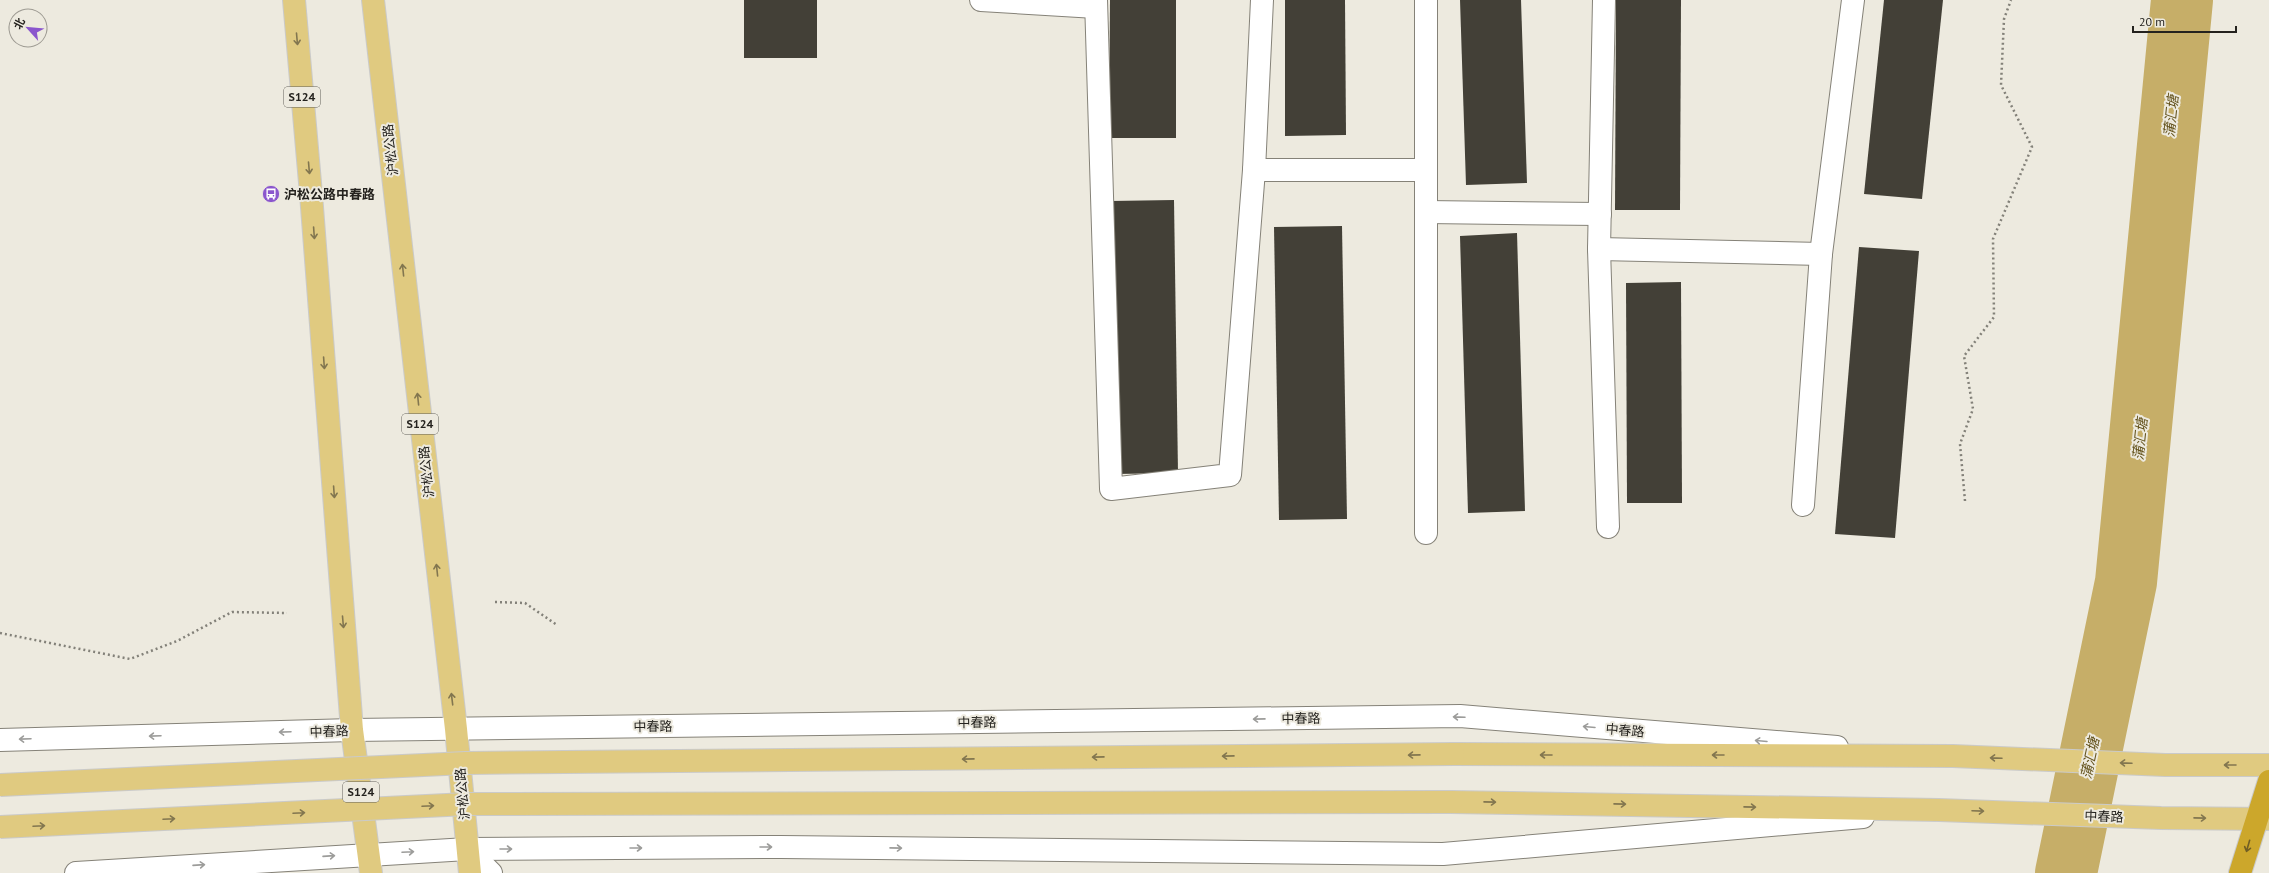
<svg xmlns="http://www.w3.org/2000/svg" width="2269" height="873" font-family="'PT Sans','Noto Sans SC',sans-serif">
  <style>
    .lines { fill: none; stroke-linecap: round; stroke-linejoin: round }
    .river { stroke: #c6ae68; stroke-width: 62 }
    .building { fill: #434037 }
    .minor-casing { stroke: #858278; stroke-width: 24 }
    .major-casing { stroke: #cacac9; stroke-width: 24 }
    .highway-casing { stroke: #cacac9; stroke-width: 24 }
    .path { stroke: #838179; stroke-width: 2.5; stroke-dasharray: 2 3; stroke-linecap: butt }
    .minor { stroke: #fff; stroke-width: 22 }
    .major { stroke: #e0ca80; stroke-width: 22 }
    .highway { stroke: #cca72b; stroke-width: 22 }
    .major-bridge-casing { stroke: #cacac9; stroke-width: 24; stroke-linecap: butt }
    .major-bridge { stroke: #e0ca80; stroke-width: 22 }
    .oneway { stroke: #82764f }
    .oneway2 { stroke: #9c9c9a }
    .oneway3 { stroke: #705e24 }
    .labels { text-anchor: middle; stroke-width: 4; stroke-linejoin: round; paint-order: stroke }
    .shield { fill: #edeadf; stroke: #605e58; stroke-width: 1 }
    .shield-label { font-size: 12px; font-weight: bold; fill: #24221e }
    .street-label { font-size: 13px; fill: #24221e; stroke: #edeadf }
    .poi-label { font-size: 13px; font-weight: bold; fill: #24221e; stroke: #edeadf; text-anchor: start }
    .water-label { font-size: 14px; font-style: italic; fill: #64531d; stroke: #edeadf }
  </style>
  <rect width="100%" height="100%" fill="#edeadf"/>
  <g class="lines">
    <!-- river -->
    <polyline class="river" points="2066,873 2126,582 2182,0"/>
  </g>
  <!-- building -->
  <g class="building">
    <rect x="744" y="0" width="73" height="58"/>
    <polygon points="1110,0 1176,0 1176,138 1109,138"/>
    <polygon points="1285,0 1345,0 1346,135 1285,136"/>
    <polygon points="1460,0 1521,0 1527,183 1466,185"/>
    <polygon points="1616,0 1681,0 1680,210 1615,210"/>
    <polygon points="1884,0 1943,0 1922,199 1864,194"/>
    <polygon points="1174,200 1178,473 1115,474 1111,201"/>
    <polygon points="1342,226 1347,519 1279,520 1274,227"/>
    <polygon points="1517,233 1525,511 1468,513 1460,236"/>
    <polygon points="1859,247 1919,251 1895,538 1835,534"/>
    <polygon points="1681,282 1682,503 1627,503 1626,283"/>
  </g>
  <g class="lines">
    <defs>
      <g id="minor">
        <polyline points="981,0 1096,7"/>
        <polyline points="1096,0 1111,489 1230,475 1254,170"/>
        <polyline points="1262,0 1254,170 1426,170"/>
        <polyline points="1426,0 1426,533"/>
        <polyline points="1604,0 1599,249 1608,527"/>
        <polyline points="1426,212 1600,214"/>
        <polyline points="1599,249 1821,254"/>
        <polyline points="1803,505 1821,254 1853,0"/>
        <polyline points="0,740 352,730 1460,716 1837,747"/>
        <polyline points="467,849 491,873"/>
        <polyline points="76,873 467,849 781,847 1443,854 1863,817"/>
      </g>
      <g id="major">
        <polyline points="294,0 311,194 352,730 371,873"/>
        <polyline points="373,0 456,729 470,873"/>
        <polyline points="1453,754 1953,756 2165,765 2269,765"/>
        <polyline points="1451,802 1939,810 2161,818 2269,819"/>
      </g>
      <polyline id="highway" points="2240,873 2269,781"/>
    </defs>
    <!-- minor casing -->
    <use href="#minor" class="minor-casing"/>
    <!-- major casing -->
    <use href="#major" class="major-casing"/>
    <!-- highway casing -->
    <use href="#highway" class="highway-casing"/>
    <!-- path -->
    <g class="path">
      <polyline points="1965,501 1960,444 1973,409 1964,356 1994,317 1993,239 2032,147 2001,85 2004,19 2011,0"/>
      <polyline points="495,602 525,603 557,625"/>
      <polyline points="0,633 130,659 177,641 232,612 287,613"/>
    </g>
    <!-- minor -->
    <use href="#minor" class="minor"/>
    <!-- major -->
    <use href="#major" class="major"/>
    <!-- highway -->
    <use href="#highway" class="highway"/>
    <defs>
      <g id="major-bridge">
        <polyline points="0,785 466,763 1453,754"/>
        <polyline points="0,827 467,804 1451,802"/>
      </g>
    </defs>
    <!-- major-bridge casing -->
    <use href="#major-bridge" class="major-bridge-casing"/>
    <!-- major-bridge -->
    <use href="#major-bridge" class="major-bridge"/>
  </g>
  <!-- one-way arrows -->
  <defs><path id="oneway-shaft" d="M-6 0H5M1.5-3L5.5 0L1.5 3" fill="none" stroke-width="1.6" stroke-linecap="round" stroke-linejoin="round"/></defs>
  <g class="oneway">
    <use href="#oneway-shaft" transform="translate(297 39) rotate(85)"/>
    <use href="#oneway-shaft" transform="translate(309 168) rotate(85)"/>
    <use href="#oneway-shaft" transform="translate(314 233) rotate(86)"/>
    <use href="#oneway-shaft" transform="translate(403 270) rotate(-96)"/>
    <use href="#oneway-shaft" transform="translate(324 363) rotate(86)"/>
    <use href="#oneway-shaft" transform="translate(418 399) rotate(-96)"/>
    <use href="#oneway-shaft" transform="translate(334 492) rotate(86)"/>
    <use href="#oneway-shaft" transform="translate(437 570) rotate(-96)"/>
    <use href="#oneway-shaft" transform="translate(343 622) rotate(85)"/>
    <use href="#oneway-shaft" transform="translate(452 699) rotate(-97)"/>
    <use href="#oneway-shaft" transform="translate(1414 755) rotate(179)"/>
    <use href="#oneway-shaft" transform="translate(1546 755) rotate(-180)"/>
    <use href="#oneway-shaft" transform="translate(1718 755) rotate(-180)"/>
    <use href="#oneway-shaft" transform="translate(1228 756) rotate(179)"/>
    <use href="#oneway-shaft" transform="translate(1098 757) rotate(179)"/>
    <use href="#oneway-shaft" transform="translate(1996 758) rotate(-178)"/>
    <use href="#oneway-shaft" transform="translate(968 759) rotate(179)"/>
    <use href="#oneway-shaft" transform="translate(2126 763) rotate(-178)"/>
    <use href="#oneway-shaft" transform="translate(2230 765) rotate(-180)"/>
    <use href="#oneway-shaft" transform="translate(1490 802) rotate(1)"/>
    <use href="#oneway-shaft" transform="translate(1620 804) rotate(1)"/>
    <use href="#oneway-shaft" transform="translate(428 806) rotate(-3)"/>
    <use href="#oneway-shaft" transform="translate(1750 807) rotate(1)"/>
    <use href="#oneway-shaft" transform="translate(1978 811) rotate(2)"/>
    <use href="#oneway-shaft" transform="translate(299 813) rotate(-3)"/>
    <use href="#oneway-shaft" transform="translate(2200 818) rotate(1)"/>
    <use href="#oneway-shaft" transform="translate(169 819) rotate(-3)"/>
    <use href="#oneway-shaft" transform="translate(39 826) rotate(-3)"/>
  </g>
  <g class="oneway2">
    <use href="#oneway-shaft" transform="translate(1459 717) rotate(-178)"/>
    <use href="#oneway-shaft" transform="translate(1259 719) rotate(179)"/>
    <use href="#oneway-shaft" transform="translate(1589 727) rotate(-175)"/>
    <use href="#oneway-shaft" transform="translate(285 732) rotate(178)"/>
    <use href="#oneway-shaft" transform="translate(155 736) rotate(178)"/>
    <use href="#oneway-shaft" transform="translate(25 739) rotate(178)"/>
    <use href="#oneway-shaft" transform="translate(1761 741) rotate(-175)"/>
    <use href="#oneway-shaft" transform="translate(766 847)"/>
    <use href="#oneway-shaft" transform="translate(636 848)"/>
    <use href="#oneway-shaft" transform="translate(896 848) rotate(1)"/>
    <use href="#oneway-shaft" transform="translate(506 849)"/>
    <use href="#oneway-shaft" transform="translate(408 852) rotate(-3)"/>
    <use href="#oneway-shaft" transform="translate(329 856) rotate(-4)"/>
    <use href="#oneway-shaft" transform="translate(199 865) rotate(-4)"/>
  </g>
  <use class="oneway3" href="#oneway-shaft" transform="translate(2248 846) rotate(106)"/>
  <!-- icons -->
  <defs>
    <symbol id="bus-disc" viewBox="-11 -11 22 22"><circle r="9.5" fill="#8a55cd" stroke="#edeadf"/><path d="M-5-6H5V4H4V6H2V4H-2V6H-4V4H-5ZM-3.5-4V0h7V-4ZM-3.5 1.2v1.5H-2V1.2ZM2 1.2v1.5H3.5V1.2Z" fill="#fff"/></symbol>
  </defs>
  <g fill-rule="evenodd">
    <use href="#bus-disc" x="261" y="184" width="20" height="20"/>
  </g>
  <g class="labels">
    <!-- shield labels -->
    <g class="shield">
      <rect x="284" y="87" width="36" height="20" rx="3"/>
      <rect x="402" y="414" width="36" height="20" rx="3"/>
      <rect x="343" y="782" width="36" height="20" rx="3"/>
    </g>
    <g class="shield-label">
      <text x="302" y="101">S124</text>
      <text x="420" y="428">S124</text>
      <text x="361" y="796">S124</text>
    </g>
    <!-- street labels -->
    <g class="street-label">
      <text transform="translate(390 150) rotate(-96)" y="5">沪松公路</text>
      <text transform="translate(426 472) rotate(-96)" y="5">沪松公路</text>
      <text transform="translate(1301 718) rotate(-1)" y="5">中春路</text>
      <text transform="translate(977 722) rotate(-1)" y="5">中春路</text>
      <text transform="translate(653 726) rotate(-1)" y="5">中春路</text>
      <text transform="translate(1625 730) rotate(5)" y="5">中春路</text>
      <text transform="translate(329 731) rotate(-2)" y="5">中春路</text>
      <text transform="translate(462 794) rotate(-95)" y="5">沪松公路</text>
      <text transform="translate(2104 816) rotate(2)" y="5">中春路</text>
    </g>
    <!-- poi labels -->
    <g class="poi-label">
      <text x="284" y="199">沪松公路中春路</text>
    </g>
    <!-- water labels -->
    <g class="water-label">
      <text transform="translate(2171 116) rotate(-84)" y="5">蒲汇塘</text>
      <text transform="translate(2140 439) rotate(-84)" y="5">蒲汇塘</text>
      <text transform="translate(2090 758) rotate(-78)" y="5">蒲汇塘</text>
    </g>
  </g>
  <!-- north arrow -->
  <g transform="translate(28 28) rotate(297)"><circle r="19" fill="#edeadf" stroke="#9d9a92"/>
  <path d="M0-3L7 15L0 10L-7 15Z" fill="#8a55cd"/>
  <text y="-6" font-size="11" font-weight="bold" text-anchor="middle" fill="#24221e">北</text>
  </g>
  <!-- scale -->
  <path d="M2133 26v6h103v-6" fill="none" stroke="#24221e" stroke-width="2"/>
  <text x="2139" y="26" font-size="12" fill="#24221e" stroke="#edeadf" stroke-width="3" paint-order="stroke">20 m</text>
</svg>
